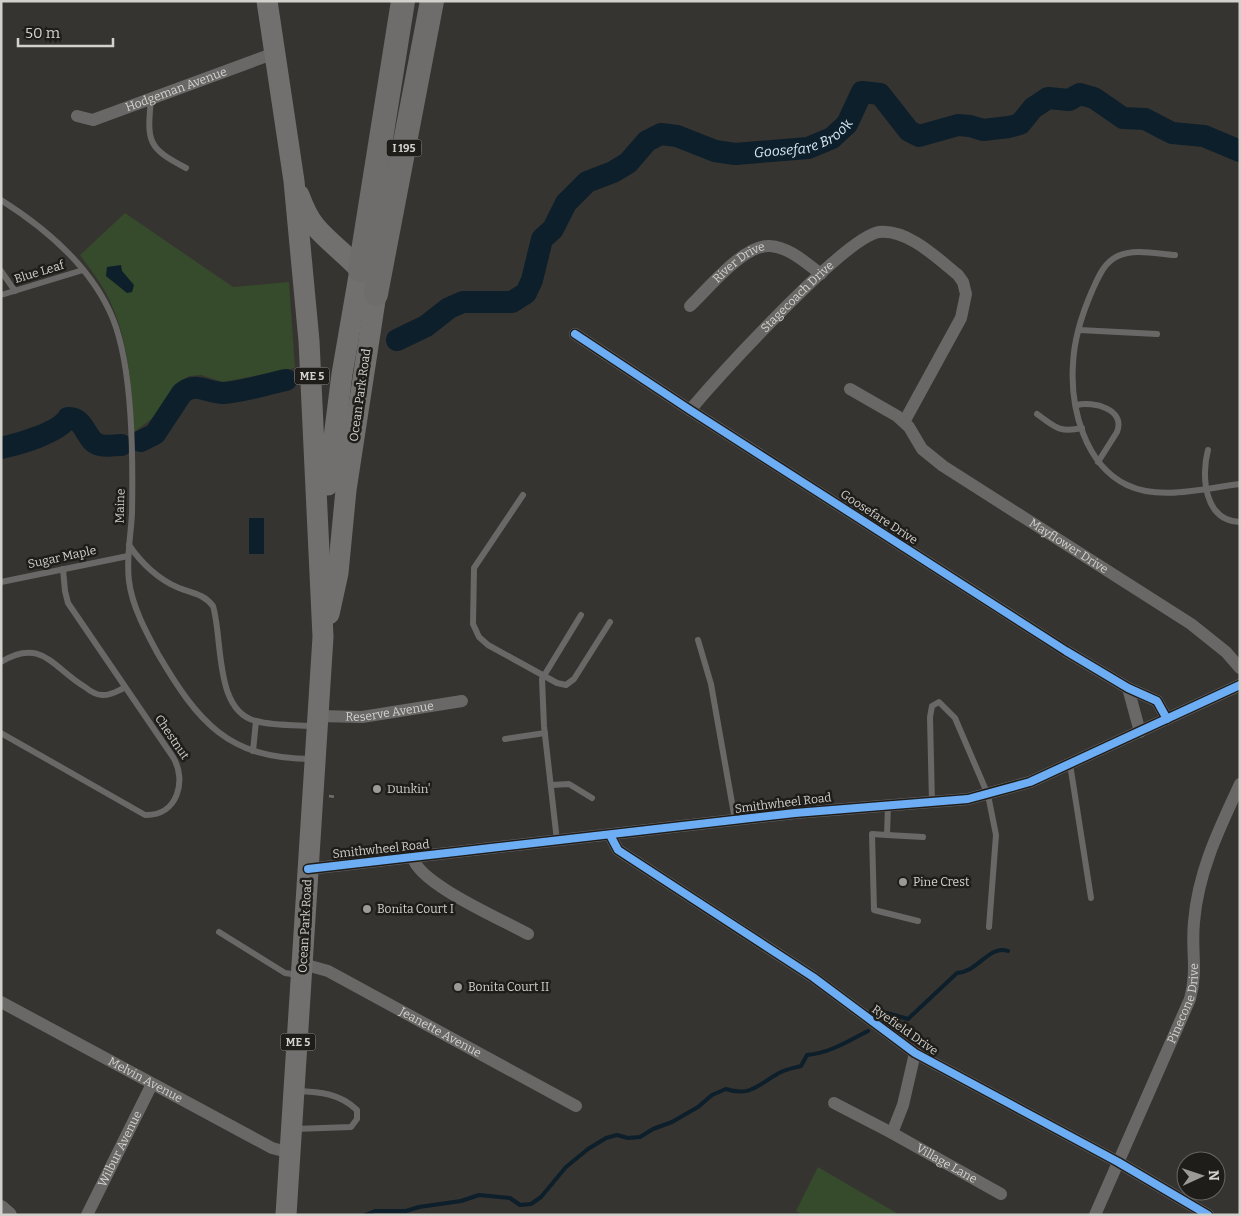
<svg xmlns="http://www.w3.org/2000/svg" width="1241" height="1216" font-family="Bitter,serif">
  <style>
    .green { fill: #364a2c }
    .water { fill: #0c1f2a }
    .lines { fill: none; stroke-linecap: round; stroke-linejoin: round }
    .stream { stroke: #0c1f2a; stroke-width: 4 }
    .river { stroke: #0c1f2a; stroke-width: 22 }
    .path { stroke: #706f6c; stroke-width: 2.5; stroke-dasharray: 5 2.5; stroke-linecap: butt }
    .service { stroke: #696867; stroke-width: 6 }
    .minor { stroke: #696867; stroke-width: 12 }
    .tertiary { stroke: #696867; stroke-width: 16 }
    .primary { stroke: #72706f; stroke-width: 21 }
    .motorway { stroke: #6f6d6b; stroke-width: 24 }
    .cycleway-casing { stroke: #1f1d1a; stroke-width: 11 }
    .cycleway { stroke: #6dadf4; stroke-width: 8 }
    .poi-dot { fill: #9c9a96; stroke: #1f1d1a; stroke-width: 2 }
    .labels { text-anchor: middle; stroke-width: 5; stroke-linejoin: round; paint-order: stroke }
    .shield { fill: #1f1d1a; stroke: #9d9b97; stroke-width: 1 }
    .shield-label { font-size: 11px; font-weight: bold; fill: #d3d1cc }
    .street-label { font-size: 12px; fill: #d3d1cc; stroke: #1f1d1a }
    .poi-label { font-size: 12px; fill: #d3d1cc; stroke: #1f1d1a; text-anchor: start }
    .water-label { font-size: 14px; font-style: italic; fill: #d6e7f3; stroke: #1f1d1a }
  </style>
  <rect width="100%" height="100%" fill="#363431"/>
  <!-- green -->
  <g class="green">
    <path d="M125 213 233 287 289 282 295 368 223 382 201 375 189 376 179 382 161 412 134 432C131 384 129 337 106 293 99 280 89 268 80 255Z"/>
    <polygon points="818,1167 900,1215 803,1215 796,1211"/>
  </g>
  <!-- water -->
  <g class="water">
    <polygon points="121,265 122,271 134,285 132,292 127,293 106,276 107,267"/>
    <rect x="249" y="518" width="15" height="36"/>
  </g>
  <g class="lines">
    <!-- stream -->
    <g class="stream">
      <path d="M879 1015 887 1013 908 1019 957 973C978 972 990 944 1008 951"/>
      <path d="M365 1215 375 1211H406L419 1207 461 1201 479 1195 510 1198 520 1205 531 1204 541 1197 566 1167 588 1149 606 1138 617 1135 628 1138 640 1137 653 1129 672 1122 698 1107 712 1095 726 1089C751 1098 761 1082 781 1072 787 1069 794 1068 801 1066L807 1055C830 1053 848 1041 868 1031"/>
    </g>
    <!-- river -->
    <g class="river">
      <path id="s1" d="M397 340 426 326 449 308 463 302H512L526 293 532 280 542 239 553 229 566 203 587 182 613 172 628 163 647 141 661 134 677 136 715 151 735 154 808 148 832 138 847 124 862 92 880 94 909 131 919 136 958 125 970 126 983 130 1009 127 1020 124 1033 108 1048 98 1069 100 1080 94 1094 98 1123 118 1145 119 1172 133 1204 136 1240 151"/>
      <path d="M141 441 155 434 182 393C197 381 206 393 223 393 243 392 266 384 286 380"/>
      <path d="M1 448C19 444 58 433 68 418 86 417 85 442 100 445 107 447 115 445 121 445"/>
    </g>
    <!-- path -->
    <polyline class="path" points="329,796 336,797"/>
    <!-- service -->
    <g class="service">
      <path d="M151 99C147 141 147 148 186 168"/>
      <path d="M1 200C47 229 92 267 113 319 133 369 133 458 132 513 131 535 126 558 129 581 132 606 146 632 158 654 198 722 228 759 312 759"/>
      <path d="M1175 255C1158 254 1134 248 1118 256 1104 262 1098 278 1092 291 1082 314 1074 339 1073 364 1070 408 1085 465 1127 485 1160 501 1205 488 1240 484"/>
      <polyline points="1,271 15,291"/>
      <polyline points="1,295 83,270"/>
      <polyline points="1079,330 1157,334"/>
      <path d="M1077 405C1093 401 1126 409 1117 432L1098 462"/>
      <path d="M1037 414C1055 427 1059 433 1082 428"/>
      <path d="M1208 450C1201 476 1204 521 1240 522"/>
      <polyline points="523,495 474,568 473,624 479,637 488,645 557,683 566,685 574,679 610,622"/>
      <path d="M129 545C141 563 159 580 179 588 192 593 204 594 213 606 223 639 214 711 256 721 274 726 295 725 314 726"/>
      <polyline points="1,582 128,556"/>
      <polyline points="698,640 711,684 735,820"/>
      <path d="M1 662C42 637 53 668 85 687 90 691 96 695 102 695 110 696 117 691 124 688"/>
      <path d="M1 733 145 815C178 816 187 780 173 757L68 603 65 591 63 569"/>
      <polyline points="505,739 545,733"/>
      <polyline points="253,751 256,721"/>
      <polyline points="1070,764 1091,898"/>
      <polyline points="552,785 569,784 592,798"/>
      <polyline points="932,803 930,717 932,706 939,702 955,718 988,795 996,835 989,927"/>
      <polyline points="888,805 887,835 923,837"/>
      <polyline points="887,835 872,834 874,910 918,921"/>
      <polyline points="557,841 544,726 542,679 581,615"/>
      <polyline points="219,932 285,973 298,975"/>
      <path d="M294 1129 351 1127 357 1119V1110C339 1093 320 1092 296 1091"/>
    </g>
    <!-- minor -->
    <g class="minor">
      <path id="s2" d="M77 116 93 120 275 53"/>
      <path id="s3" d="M690 306C709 288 744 244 770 246 789 247 806 263 821 274"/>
      <polyline points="575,334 690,410 1066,651 1128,688 1157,701 1167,719"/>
      <path id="s4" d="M850 389 897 416 909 427 922 449 943 466 1191 624 1226 652 1240 668"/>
      <path id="s5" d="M690 410C718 377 845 237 879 232 908 229 937 258 958 275L963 282 966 294 961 318 904 422"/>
      <polyline points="1128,688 1140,732"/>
      <path id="s6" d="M318 716 362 717 462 701"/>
      <polyline points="610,835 618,850 813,977 915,1053 1118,1162 1208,1215"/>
      <path d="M413 857C417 883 503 920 528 934"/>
      <polyline points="308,869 795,813 968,799 1030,782 1240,685"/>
      <path id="s7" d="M303 964 328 971 576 1106"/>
      <path id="s8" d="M1 1002 272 1148 291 1153"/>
      <path id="s9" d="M834 1103 892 1133 1001 1194"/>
      <polyline points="892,1133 903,1105 915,1053"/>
      <path id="s10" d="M87 1215 152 1084"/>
      <path id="s11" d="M1095 1215 1190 999C1198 970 1191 950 1194 922 1198 872 1219 829 1240 784"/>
    </g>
    <!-- tertiary -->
    <polyline class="tertiary" points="1,1208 9,1215"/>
    <!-- primary -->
    <g class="primary">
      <polyline points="267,1 294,181 309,341 323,637 286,1215"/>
      <path d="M299 195C303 206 307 216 315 226 329 244 373 274 376 294L346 490 338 573 329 614"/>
      <polyline points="328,485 342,374 360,270"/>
    </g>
    <!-- motorway -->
    <g class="motorway">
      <polyline points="360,270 403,1"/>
      <polyline points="376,294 432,1"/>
    </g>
    <defs>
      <g id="cycleway">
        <polyline points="575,334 690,410 1066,651 1128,688 1157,701 1167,719"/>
        <polyline points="610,835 618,850 813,977 915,1053 1118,1162 1208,1215"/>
        <polyline points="308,869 795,813 968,799 1030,782 1240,685"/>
      </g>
    </defs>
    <!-- cycleway casing -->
    <use href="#cycleway" class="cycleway-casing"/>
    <!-- cycleway -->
    <use href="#cycleway" class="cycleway"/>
  </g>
  <!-- markers -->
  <g class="poi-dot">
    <circle cx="377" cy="789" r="5"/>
    <circle cx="903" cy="882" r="5"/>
    <circle cx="367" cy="909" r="5"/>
    <circle cx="458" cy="987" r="5"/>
  </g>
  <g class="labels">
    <!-- shield labels -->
    <g class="shield">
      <rect x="386.5" y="139.5" width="35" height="17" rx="4"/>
      <rect x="294.5" y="367.5" width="35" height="17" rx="4"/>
      <rect x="280.5" y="1033.5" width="35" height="17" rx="4"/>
    </g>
    <g class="shield-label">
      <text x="404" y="152">I 195</text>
      <text x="312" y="380">ME 5</text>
      <text x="298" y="1046">ME 5</text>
    </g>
    <!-- street labels -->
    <g class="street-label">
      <text dy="4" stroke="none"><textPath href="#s2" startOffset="105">Hodgeman Avenue</textPath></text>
      <text dy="4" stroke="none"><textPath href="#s3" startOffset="66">River Drive</textPath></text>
      <text transform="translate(39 272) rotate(-17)" y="4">Blue Leaf</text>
      <text dy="4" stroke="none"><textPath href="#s5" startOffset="156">Stagecoach Drive</textPath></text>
      <text transform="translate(360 395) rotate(-82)" y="4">Ocean Park Road</text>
      <text transform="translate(120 506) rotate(-88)" y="4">Maine</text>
      <text transform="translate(879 517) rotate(33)" y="4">Goosefare Drive</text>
      <text dy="4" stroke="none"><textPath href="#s4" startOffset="272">Mayflower Drive</textPath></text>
      <text transform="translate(62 557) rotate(-12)" y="4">Sugar Maple</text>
      <text dy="4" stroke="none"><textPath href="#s6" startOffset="72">Reserve Avenue</textPath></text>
      <text transform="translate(172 737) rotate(56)" y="4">Chestnut</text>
      <text transform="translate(783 803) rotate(-7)" y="4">Smithwheel Road</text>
      <text transform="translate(381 849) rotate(-6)" y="4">Smithwheel Road</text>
      <text transform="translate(305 926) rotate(-87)" y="4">Ocean Park Road</text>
      <text dy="4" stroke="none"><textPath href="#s11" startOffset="230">Pinecone Drive</textPath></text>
      <text transform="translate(905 1030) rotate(35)" y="4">Ryefield Drive</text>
      <text dy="4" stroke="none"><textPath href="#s7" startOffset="154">Jeanette Avenue</textPath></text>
      <text dy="4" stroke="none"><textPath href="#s8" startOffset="164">Melvin Avenue</textPath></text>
      <text dy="4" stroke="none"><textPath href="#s10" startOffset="74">Wilbur Avenue</textPath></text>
      <text dy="4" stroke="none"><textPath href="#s9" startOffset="128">Village Lane</textPath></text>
    </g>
    <!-- poi labels -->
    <g class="poi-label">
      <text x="387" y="793">Dunkin'</text>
      <text x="913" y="886">Pine Crest</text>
      <text x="377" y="913">Bonita Court I</text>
      <text x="468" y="991">Bonita Court II</text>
    </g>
    <!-- water labels -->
    <g class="water-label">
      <text dy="5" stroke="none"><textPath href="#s1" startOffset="511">Goosefare Brook</textPath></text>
    </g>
  </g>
  <!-- border -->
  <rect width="1241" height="1216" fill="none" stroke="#d3d1cc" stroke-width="5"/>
  <!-- north arrow -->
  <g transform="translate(1201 1176) rotate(87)"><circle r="24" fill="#1f1d1a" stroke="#676561"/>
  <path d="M0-4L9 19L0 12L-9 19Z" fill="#9c9a96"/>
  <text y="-8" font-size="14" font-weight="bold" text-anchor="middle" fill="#d3d1cc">N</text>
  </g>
  <!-- scale -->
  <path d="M18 38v8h95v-8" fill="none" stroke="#d3d1cc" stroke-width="2.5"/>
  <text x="25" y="38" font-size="15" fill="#d3d1cc" stroke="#1f1d1a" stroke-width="4" paint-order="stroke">50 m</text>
</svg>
